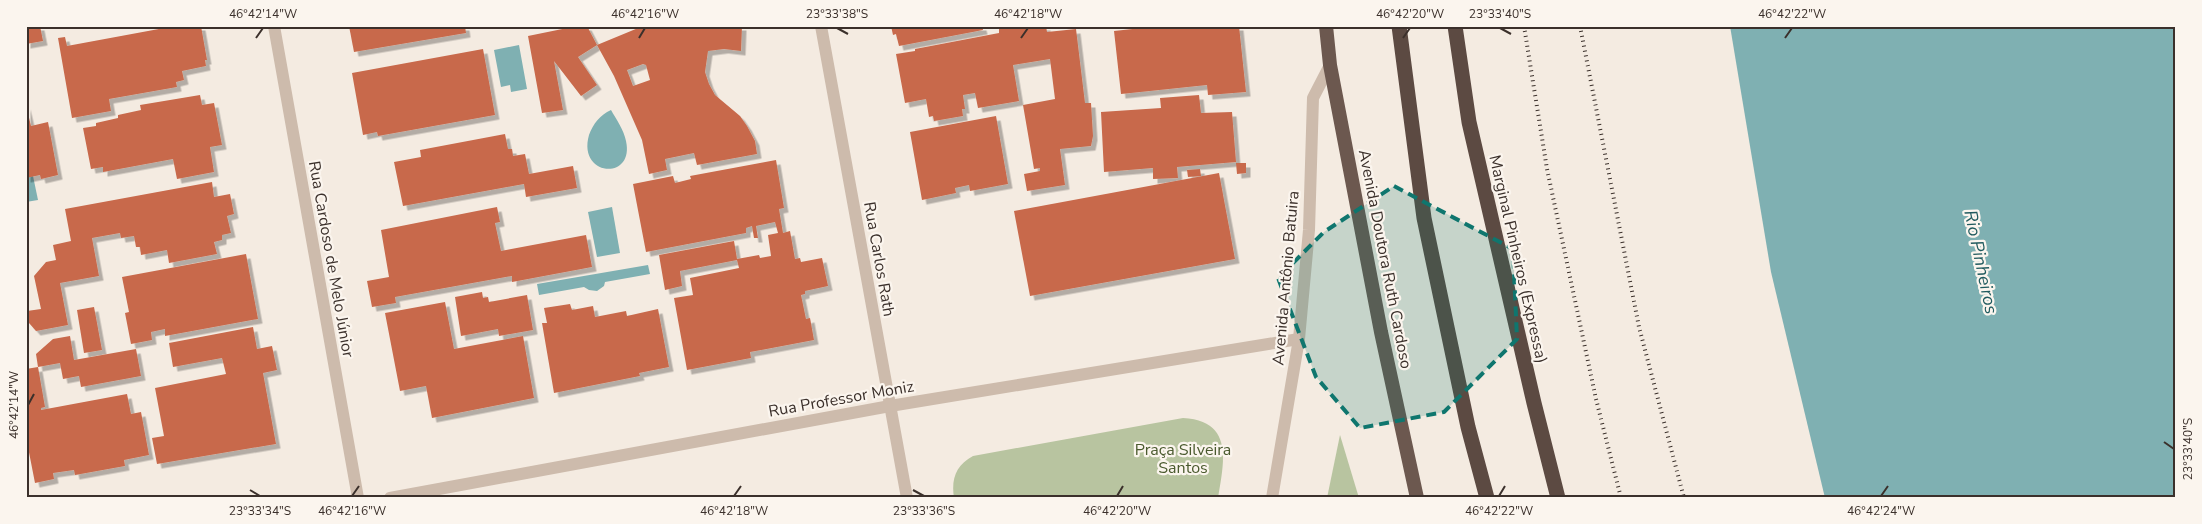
<svg xmlns="http://www.w3.org/2000/svg" width="2202" height="524" font-family="'Nunito Sans',sans-serif">
  <style>
    .green { fill: #b8c4a0 }
    .water { fill: #7fb0b2 }
    .building { fill: #c8694b; fill-rule: evenodd; filter: url(#shadow) }
    .lines { fill: none; stroke-linecap: round; stroke-linejoin: round }
    .minor { stroke: #cdbbac; stroke-width: 12 }
    .tertiary { stroke: #cdbbac; stroke-width: 12 }
    .trunk { stroke: #6c584f; stroke-width: 14 }
    .motorway { stroke: #5c4a42; stroke-width: 15 }
    .rail { stroke: #3b302b; stroke-width: 4; stroke-dasharray: 1 4; stroke-linecap: butt }
    .marked { fill: #0f766e; fill-opacity: 0.2; stroke: #0f766e; stroke-width: 4; stroke-dasharray: 10 6; stroke-linejoin: round }
    .ticks { fill: none; stroke: #3b302b; stroke-width: 2 }
    .labels { text-anchor: middle; stroke-width: 4.5; stroke-linejoin: round; paint-order: stroke }
    .street-label { font-size: 16px; fill: #3b302b; stroke: #fbf5ee }
    .park-label { font-size: 16px; fill: #4a5a2e; stroke: #fbf5ee }
    .water-label { font-size: 18px; font-style: italic; fill: #1f5a5e; stroke: #fbf5ee }
    .neatline { fill: none; stroke: #3b302b; stroke-width: 2 }
    .ticks-label { font-size: 12px; text-anchor: middle; fill: #3b302b }
  </style>
  <defs>
    <filter id="shadow"><feDropShadow dx="4.5" dy="4.5" stdDeviation="0" flood-color="#0004"/></filter>
  </defs>
  <rect width="100%" height="100%" fill="#f4ebe1"/>
  <!-- green -->
  <g class="green">
    <path d="M1183 418C1234 421 1224 461 1218 498H954C951 479 956 465 973 456Z"/>
    <polygon points="1340,435 1359,498 1327,498"/>
  </g>
  <!-- water -->
  <g class="water">
    <polygon points="1730,26 2176,26 2176,498 1825,498 1771,272"/>
    <polygon points="519,45 527,89 511,92 510,85 501,87 494,50"/>
    <path d="M611 110C616 119 624 130 626 141 635 181 577 177 589 135 593 124 600 115 611 110Z"/>
    <polygon points="33,176 38,200 26,202 26,178"/>
    <polygon points="612,207 620,253 597,257 588,212"/>
    <polygon points="648,265 650,274 605,282 604,286 597,291 589,290 584,287 539,295 537,284"/>
  </g>
  <!-- building -->
  <g class="building">
    <polygon points="26,26 40,26 43,41 26,44"/>
    <polygon points="175,26 201,26 207,60 205,60 206,66 182,71 184,80 176,82 177,87 109,99 111,111 72,118 58,38 65,37 67,46"/>
    <polygon points="349,26 465,26 466,33 354,52"/>
    <polygon points="577,26 587,26 597,45 578,57 597,85 581,96 554,61 563,110 542,113 528,36"/>
    <path d="M643 26H742L741 51 724 49 708 51 705 72 709 84 715 95 740 116 747 126 755 141 757 154 697 165 694 153 665 159 667 170 649 174 642 140 614 76 597 45ZM643 64 646 65 650 80 633 86 627 70Z"/>
    <polygon points="891,26 982,26 983,30 899,46 896,34 893,35"/>
    <polygon points="1006,26 1046,26 1047,32 1076,29 1085,103 1091,103 1093,136 1091,146 1060,149 1065,185 1027,191 1024,174 1040,171 1040,168 1034,169 1023,105 1055,99 1050,59 1013,65 1019,101 978,108 975,93 963,95 965,109 962,109 963,116 934,121 933,116 929,117 926,99 905,103 896,54 915,51 915,49 999,33 999,27"/>
    <polygon points="1160,26 1239,26 1246,92 1208,95 1207,85 1121,94 1114,31"/>
    <polygon points="483,49 495,115 378,136 377,132 363,135 352,73"/>
    <polygon points="200,95 202,105 214,103 222,145 210,147 214,172 177,179 173,159 103,172 103,167 91,169 83,128 96,126 96,123 118,118 118,115 141,110 140,105"/>
    <polygon points="1199,95 1201,113 1232,112 1236,162 1177,167 1178,178 1153,179 1153,168 1104,172 1101,112 1161,108 1160,98"/>
    <polygon points="26,105 31,126 48,122 58,175 41,179 40,175 26,178"/>
    <polygon points="996,116 1008,184 970,191 969,185 955,188 956,193 922,200 910,132"/>
    <polygon points="505,134 508,149 512,149 513,156 525,154 529,174 573,166 577,188 526,197 524,184 403,206 394,162 421,157 420,150"/>
    <polygon points="776,160 784,208 779,209 783,233 790,231 795,259 800,258 801,262 822,258 828,286 805,291 805,294 801,295 806,319 810,318 814,340 750,352 751,358 687,370 674,298 693,295 690,278 739,268 737,260 680,271 682,286 665,290 659,255 734,241 737,259 759,255 760,258 771,256 768,235 778,233 775,222 756,226 758,238 754,238 752,226 746,228 746,233 646,252 633,184 673,176 675,183 691,179 690,176"/>
    <polygon points="1236,163 1246,163 1246,173 1237,174"/>
    <polygon points="1200,169 1201,176 1188,177 1187,170"/>
    <polygon points="1219,173 1235,259 1030,296 1014,211"/>
    <polygon points="212,182 214,197 230,194 234,214 227,216 231,233 222,235 222,240 214,242 217,254 169,263 167,250 141,255 140,247 136,247 134,236 121,238 120,233 92,238 99,276 60,283 68,325 36,331 29,323 27,311 41,309 34,276 46,262 56,260 53,245 71,241 65,209"/>
    <polygon points="497,207 500,222 495,223 501,251 586,235 592,267 512,282 512,276 395,297 396,303 372,307 367,281 389,277 381,230"/>
    <polygon points="246,254 258,319 165,336 165,329 151,332 152,340 131,344 125,313 129,312 122,277"/>
    <polygon points="482,292 483,298 488,297 489,302 527,295 533,330 499,336 498,329 461,336 455,297"/>
    <polygon points="445,302 454,349 523,336 534,398 432,418 426,386 400,391 385,313"/>
    <polygon points="570,304 572,310 593,306 595,317 626,311 627,316 658,309 669,367 639,373 640,376 554,393 542,323 547,323 544,308"/>
    <polygon points="94,307 102,350 84,353 77,310"/>
    <polygon points="253,327 257,349 272,346 277,370 263,373 276,444 157,464 152,438 164,436 155,388 226,374 222,358 173,367 169,343"/>
    <polygon points="70,336 74,360 136,349 141,376 81,387 79,376 63,379 60,363 38,367 36,354 53,339"/>
    <polygon points="38,367 45,407 41,408 41,410 127,394 131,414 141,412 149,455 124,460 125,466 75,475 74,470 53,473 54,479 35,483 26,437 26,369"/>
  </g>
  <g class="lines">
    <!-- minor -->
    <g class="minor">
      <polyline points="274,26 358,498"/>
      <polyline points="821,26 907,498"/>
      <polyline points="390,498 890,406 1299,339"/>
    </g>
    <!-- tertiary -->
    <polyline class="tertiary" points="1272,498 1299,339 1309,230 1313,98 1330,65"/>
    <!-- trunk -->
    <polyline class="trunk" points="1326,26 1330,65 1381,332 1417,498"/>
    <!-- motorway -->
    <g class="motorway">
      <polyline points="1399,26 1424,218 1468,427 1487,498"/>
      <polyline points="1455,26 1469,122 1534,403 1558,498"/>
    </g>
    <!-- rail -->
    <g class="rail">
      <polyline points="1524,26 1547,169 1596,399 1621,498"/>
      <polyline points="1580,26 1639,327 1684,498"/>
    </g>
  </g>
  <!-- marked area -->
  <path class="marked" d="M1394 186 1513 249 1517 339 1444 412 1360 428 1316 377 1278 278 1324 232Z"/>
  <!-- ticks -->
  <path class="ticks" d="M837 28 848 34M1500 28 1511 34M256 38 263 28M639 38 645 28M1021 38 1028 28M1403 38 1410 28M1785 38 1792 28M28 405 34 394M2164 442 2174 449M250 490 260 496M913 490 924 496M352 496 359 486M734 496 741 486M1117 496 1123 486M1499 496 1505 486M1881 496 1888 486"/>
  <g class="labels">
    <!-- street labels -->
    <g class="street-label">
      <text transform="translate(332 259) rotate(80)" y="6">Rua Cardoso de Melo Júnior</text>
      <text transform="translate(880 259) rotate(80)" y="6">Rua Carlos Rath</text>
      <text transform="translate(1386 259) rotate(79)" y="6">Avenida Doutora Ruth Cardoso</text>
      <text transform="translate(1519 259) rotate(77)" y="6">Marginal Pinheiros (Expressa)</text>
      <text transform="translate(1285 278) rotate(-85)" y="6">Avenida Antônio Batuira</text>
      <text transform="translate(841 398) rotate(-10)" y="6">Rua Professor Moniz</text>
    </g>
    <!-- park labels -->
    <g class="park-label">
      <text x="1183" y="455">Praça Silveira<tspan x="1183" dy="18">Santos</tspan></text>
    </g>
    <!-- water labels -->
    <g class="water-label">
      <text transform="translate(1981 262) rotate(78)" y="6">Rio Pinheiros</text>
    </g>
  </g>
  <!-- border -->
  <rect width="2202" height="524" fill="none" stroke="#fbf5ee" stroke-width="55"/>
  <rect x="28" y="28" width="2146" height="468" class="neatline"/>
  <g class="ticks-label">
    <text x="263" y="18">46°42'14"W</text>
    <text x="645" y="18">46°42'16"W</text>
    <text x="837" y="18">23°33'38"S</text>
    <text x="1028" y="18">46°42'18"W</text>
    <text x="1410" y="18">46°42'20"W</text>
    <text x="1500" y="18">23°33'40"S</text>
    <text x="1792" y="18">46°42'22"W</text>
    <text transform="translate(14 405) rotate(-90)" y="4">46°42'14"W</text>
    <text transform="translate(2188 449) rotate(-90)" y="4">23°33'40"S</text>
    <text x="260" y="515">23°33'34"S</text>
    <text x="352" y="515">46°42'16"W</text>
    <text x="734" y="515">46°42'18"W</text>
    <text x="924" y="515">23°33'36"S</text>
    <text x="1117" y="515">46°42'20"W</text>
    <text x="1499" y="515">46°42'22"W</text>
    <text x="1881" y="515">46°42'24"W</text>
  </g>
</svg>
